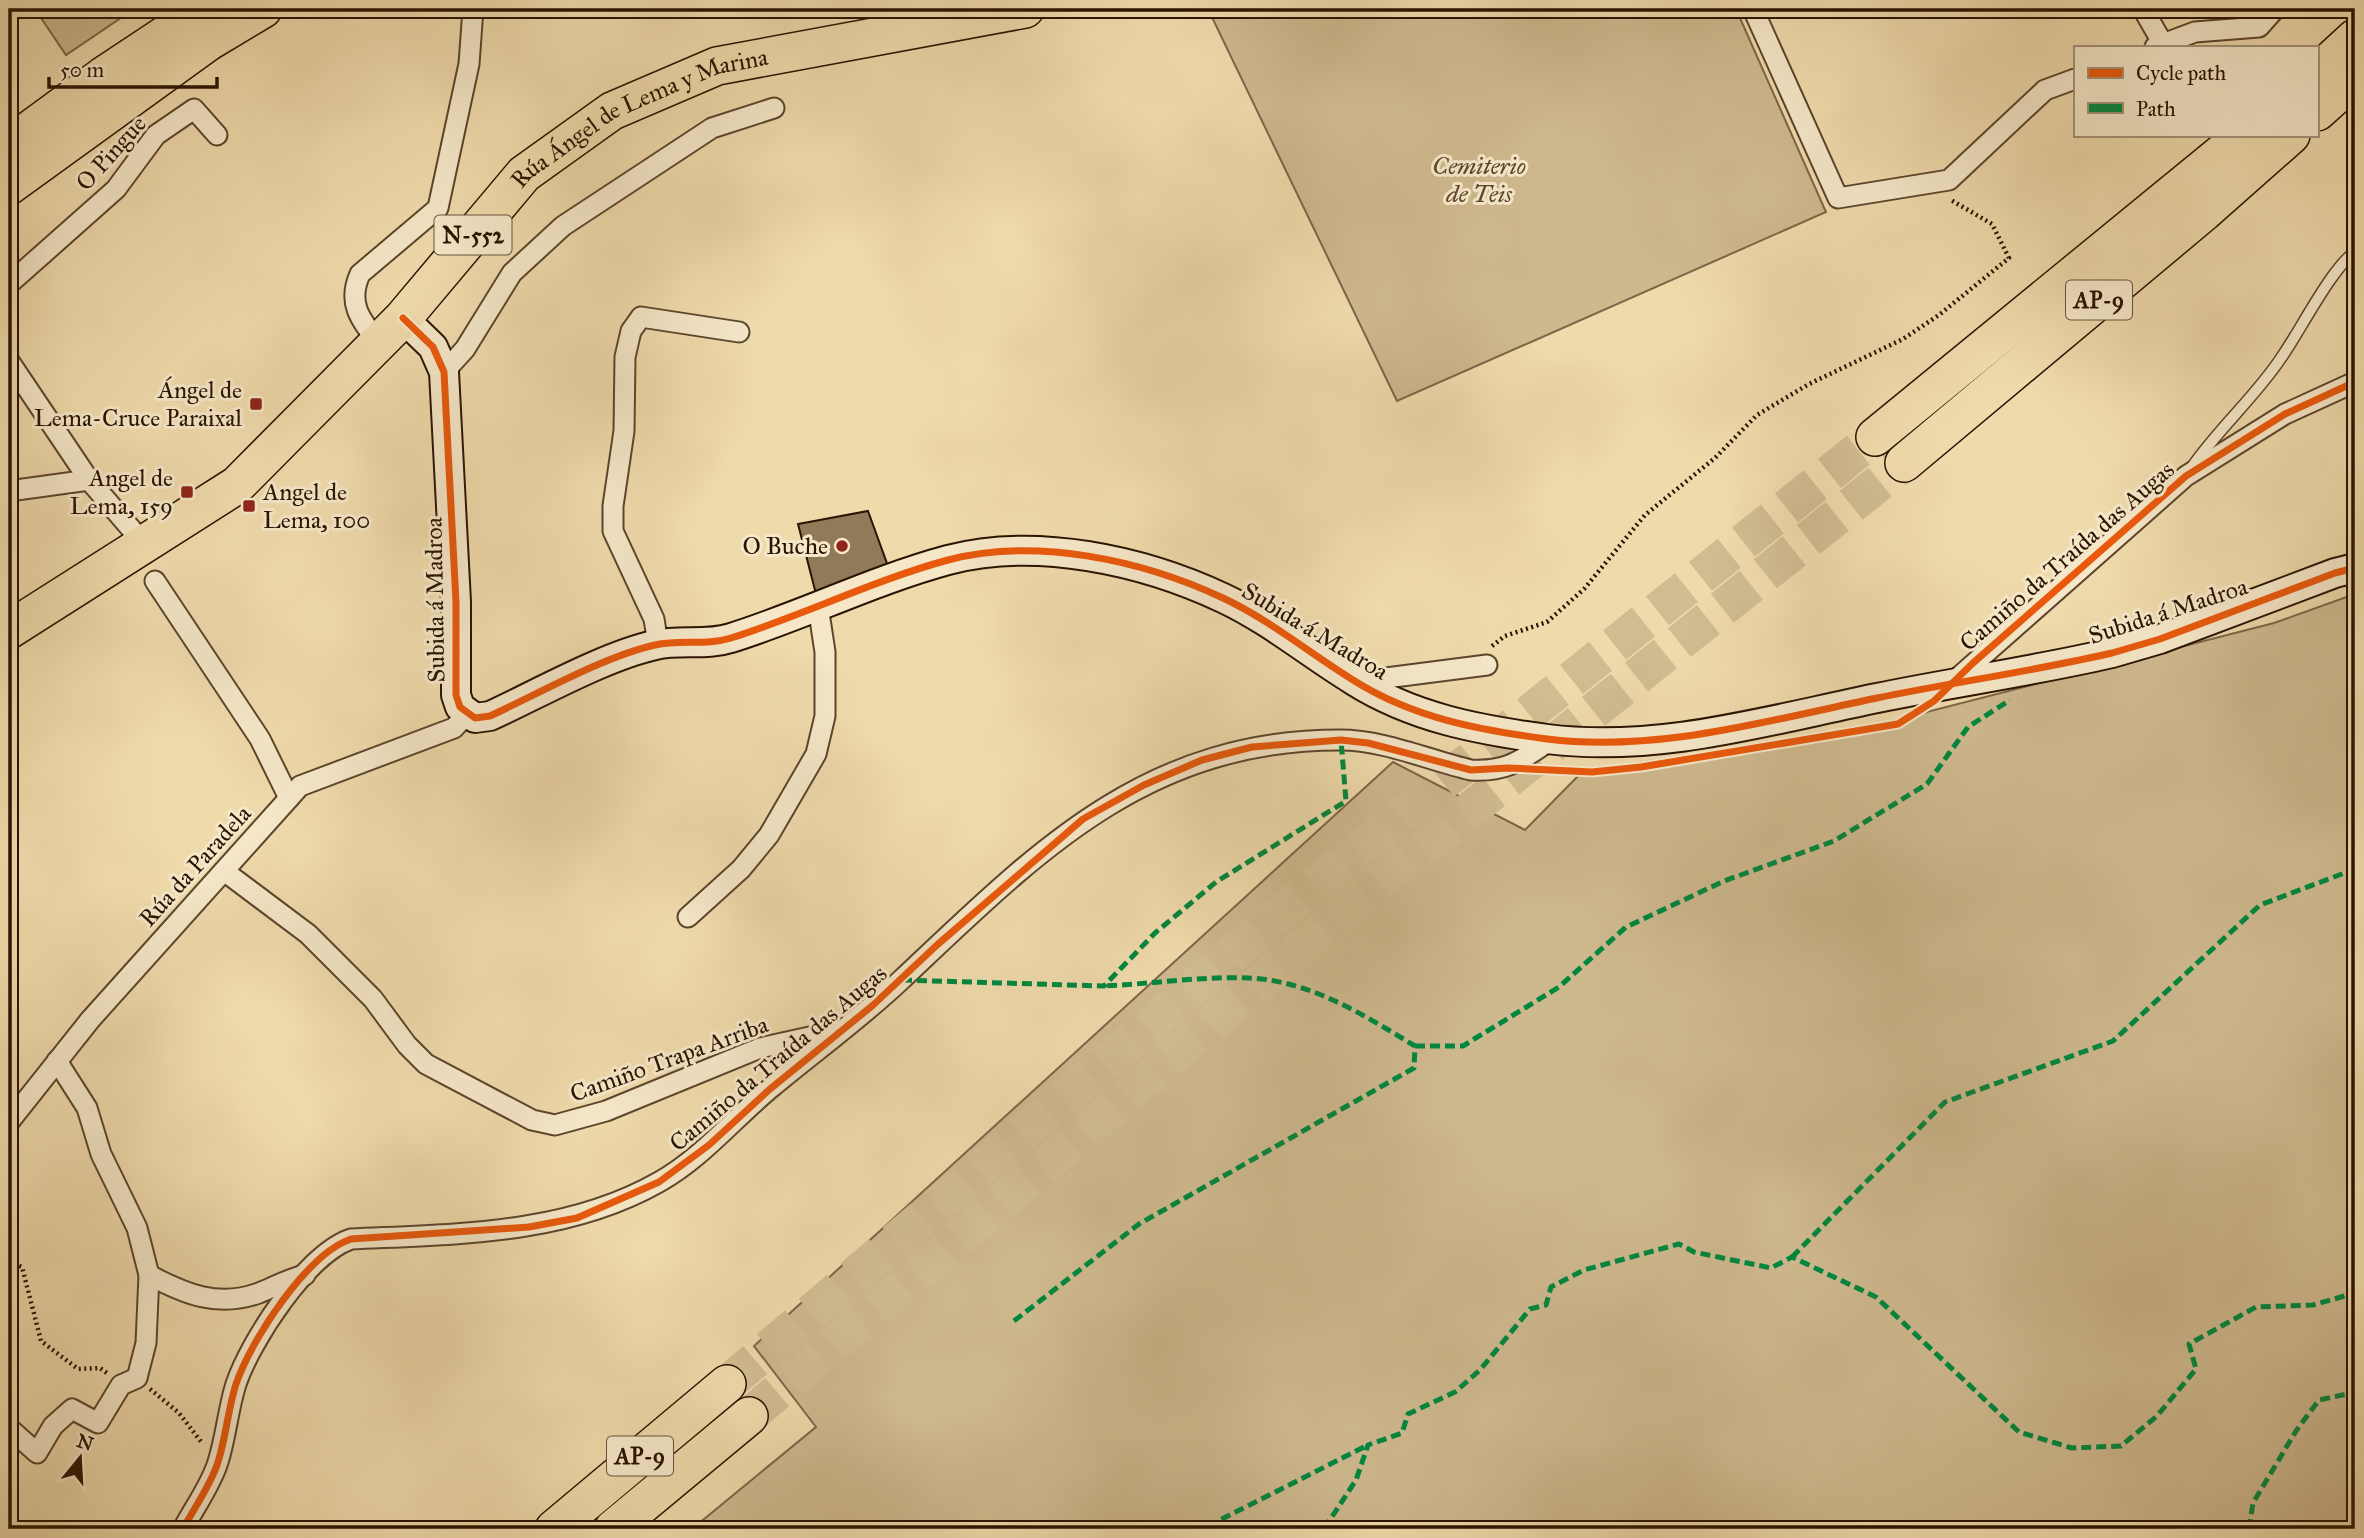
<svg xmlns="http://www.w3.org/2000/svg" width="2364" height="1538" font-family="'IM FELL Great Primer',serif">
  <style>
    .green { fill: #ceb88e; stroke: #7c6648; stroke-width: 2 }
    .building { fill: #907a5a; stroke: #2a1302; stroke-width: 2 }
    .lines { fill: none; stroke-linecap: round; stroke-linejoin: round }
    .highway-tunnel { stroke: #d1bc92; stroke-width: 37; stroke-dasharray: 37 18; stroke-linecap: butt }
    .lane-casing { stroke: #5b452c; stroke-width: 13 }
    .street-casing { stroke: #5b452c; stroke-width: 23 }
    .secondary-casing { stroke: #2a1302; stroke-width: 32 }
    .highway-casing { stroke: #2a1302; stroke-width: 40 }
    .path { stroke: #2a1302; stroke-width: 4.5; stroke-dasharray: 2 3.5; stroke-linecap: butt }
    .lane { stroke: #f5e7c8; stroke-width: 10 }
    .street { stroke: #f5e7c8; stroke-width: 19 }
    .secondary { stroke: #f5e7c8; stroke-width: 28 }
    .highway { stroke: #efdaab; stroke-width: 37 }
    .quiet { stroke: #00873e; stroke-width: 5; stroke-dasharray: 10 5; stroke-linecap: butt }
    .cycleway-casing { stroke: #f5e7c8; stroke-width: 11 }
    .cycleway { stroke: #e8590c; stroke-width: 7 }
    .poi-dot { fill: #8f2418; stroke: #f5e7c8; stroke-width: 2.5 }
    .labels { text-anchor: middle; stroke-width: 6; stroke-linejoin: round; paint-order: stroke }
    .shield { fill: #f5e7c8; stroke: #67533d; stroke-width: 2 }
    .shield-label { font-size: 23px; font-weight: bold; fill: #2a1302 }
    .street-label { font-size: 24px; fill: #2a1302; stroke: #f5e7c8 }
    .park-label { font-size: 24px; font-style: italic; fill: #5b452c; stroke: #f5e7c8 }
    .poi-label { font-size: 24px; fill: #2a1302; stroke: #f5e7c8; text-anchor: end }
  </style>
  <rect width="100%" height="100%" fill="#efdaab"/>
  <filter id="stains"><feTurbulence type="fractalNoise" baseFrequency=".00286" numOctaves="4"/><feColorMatrix values="0 0 0 0 .2 0 0 0 0 .09 0 0 0 0 .02 0 0 0 .5 -.17"/></filter>
  <radialGradient id="worn" r=".72"><stop offset=".6" stop-color="#630" stop-opacity="0"/><stop offset="1" stop-color="#630" stop-opacity=".3"/></radialGradient>
  <!-- green -->
  <g class="green">
    <polygon points="35,9 134,9 66,55"/>
    <polygon points="1208,9 1736,9 1826,212 1397,401"/>
    <polygon points="2355,594 2355,1529 692,1529 816,1427 754,1346 1393,762 1525,830 1582,772 1876,725 2274,623"/>
  </g>
  <!-- building -->
  <polygon class="building" points="868,511 889,569 816,594 798,524"/>
  <g class="lines">
    <!-- highway-tunnel -->
    <g class="highway-tunnel">
      <polyline points="727,1384 1319,881 1875,437"/>
      <polyline points="749,1416 1360,898 1904,463"/>
    </g>
    <defs>
      <path id="lane" d="M2192 467C2219 428 2255 397 2281 358 2299 333 2332 267 2355 252"/>
      <g id="street">
        <polyline points="1753,9 1838,198 1949,180 2045,90 2075,79"/>
        <polyline points="2143,9 2163,44"/>
        <polyline points="2155,47 2195,32 2259,27 2275,9"/>
        <polyline points="9,284 116,189 156,135 194,109 217,135"/>
        <path d="M378 342C360 319 347 303 360 274L438 208 469 64 473 9"/>
        <polyline points="9,361 89,480 145,545"/>
        <polyline points="444,372 465,349 512,273 563,226 712,128 774,108"/>
        <polyline points="9,491 89,480"/>
        <polyline points="155,581 260,739 289,798"/>
        <polyline points="658,644 654,619 613,531 613,506 624,431 625,357 631,331 641,317 739,332"/>
        <polyline points="1355,682 1487,665"/>
        <polyline points="1953,682 2186,476 2285,414 2355,382"/>
        <polyline points="224,871 308,934 373,999 407,1045 426,1064 532,1120 555,1125 606,1111 760,1048 837,1031"/>
        <polyline points="688,917 741,869 769,835 816,754 825,716 825,652 818,606"/>
        <polyline points="9,1122 90,1020 300,786 454,728 467,714"/>
        <path d="M149 1275C185 1294 218 1308 259 1293 274 1287 288 1279 305 1275"/>
        <polyline points="9,1428 37,1453 53,1426 72,1409 98,1423 121,1385 137,1378 146,1343 149,1275 137,1228 101,1154 87,1108 57,1061"/>
        <path d="M183 1529C194 1508 211 1485 218 1462 226 1437 228 1409 236 1384 251 1340 307 1254 351 1239 455 1234 566 1235 659 1182 702 1158 734 1118 772 1087 815 1051 860 1019 901 980 1034 855 1143 740 1340 740 1384 740 1428 760 1471 770 1508 772 1521 760 1551 740"/>
      </g>
      <path id="secondary" d="M403 318 433 347 444 372 456 602V695L460 707 475 718 490 716C538 694 605 656 655 645 680 639 706 646 731 638 804 615 874 580 948 560 1036 537 1142 560 1223 598 1270 620 1309 653 1353 680 1413 718 1479 730 1547 739 1659 753 1769 720 1877 698 1955 682 2034 671 2112 653L2160 639 2335 573 2355 568"/>
      <g id="highway">
        <polyline points="2317,73 2355,38"/>
        <polyline points="2317,112 2355,78"/>
        <polyline points="9,145 103,76 204,9"/>
        <polyline points="9,186 208,42 263,9"/>
        <polyline points="1875,437 2244,135"/>
        <polyline points="1904,463 2204,212 2291,135"/>
        <path id="s1" d="M9 630 237 485 403 318 524 174 612 111 717 66 1025 9"/>
        <polyline points="554,1529 727,1384"/>
        <polyline points="613,1529 749,1416"/>
      </g>
    </defs>
    <!-- lane casing -->
    <use href="#lane" class="lane-casing"/>
    <!-- street casing -->
    <use href="#street" class="street-casing"/>
    <!-- secondary casing -->
    <use href="#secondary" class="secondary-casing"/>
    <!-- highway casing -->
    <use href="#highway" class="highway-casing"/>
    <!-- path -->
    <g class="path">
      <polyline points="1492,646 1505,636 1547,622 1584,589 1645,515 1715,458 1757,415 1809,384 1903,339 1939,315 2009,258 1992,224 1951,200"/>
      <polyline points="9,1262 22,1267 41,1341 78,1369 100,1368 107,1373"/>
      <polyline points="150,1389 179,1413 202,1443"/>
    </g>
    <!-- lane -->
    <use href="#lane" class="lane"/>
    <!-- street -->
    <use href="#street" class="street"/>
    <!-- secondary -->
    <use href="#secondary" class="secondary"/>
    <!-- highway -->
    <use href="#highway" class="highway"/>
    <!-- quiet -->
    <g class="quiet">
      <polyline points="902,980 1104,986 1155,933 1216,882 1346,801 1341,740"/>
      <polyline points="1415,1046 1463,1046 1559,987 1626,927 1724,881 1834,841 1927,784 1968,727 2010,700"/>
      <polyline points="1792,1257 1945,1102 2113,1041 2260,905 2355,869"/>
      <path d="M1014 1321 1139 1224 1414 1068 1415 1046C1364 1015 1309 980 1248 978 1201 976 1152 984 1104 986"/>
      <polyline points="1210,1529 1218,1521 1368,1445"/>
      <polyline points="1324,1529 1356,1480 1368,1445 1402,1433 1408,1414 1455,1392 1480,1370 1530,1309 1546,1305 1551,1287 1584,1270 1679,1244 1694,1252 1771,1268 1792,1257 1876,1297 2019,1432 2072,1448 2121,1446 2157,1416 2196,1369 2189,1344 2256,1307 2313,1305 2355,1293"/>
      <polyline points="2249,1529 2253,1503 2296,1431 2319,1400 2347,1394 2355,1386"/>
    </g>
    <defs>
      <g id="cycleway">
        <path d="M403 318 433 347 444 372 456 602V695L460 707 475 718 490 716C538 694 605 656 655 645 680 639 706 646 731 638 804 615 874 580 948 560 1036 537 1142 560 1223 598 1270 620 1309 653 1353 680 1413 718 1479 730 1547 739 1659 753 1769 720 1877 698 1955 682 2034 671 2112 653L2160 639 2335 573 2355 568"/>
        <path d="M183 1529C194 1508 211 1485 218 1462 226 1437 228 1409 236 1384 251 1340 307 1254 351 1239L529 1227 577 1218 659 1182 709 1145 770 1089 872 1006 937 945 1083 819 1144 785 1202 760 1252 747 1341 740 1368 743 1471 770 1508 768 1592 772 1641 767 1898 724 1934 701 1973 663 2186 476 2285 414 2355 382"/>
      </g>
    </defs>
    <!-- cycleway casing -->
    <use href="#cycleway" class="cycleway-casing"/>
    <!-- cycleway -->
    <use href="#cycleway" class="cycleway"/>
  </g>
  <!-- markers -->
  <g class="poi-dot">
    <rect x="249" y="397" width="14" height="14" rx="3.5"/>
    <rect x="180" y="485" width="14" height="14" rx="3.5"/>
    <rect x="242" y="499" width="14" height="14" rx="3.5"/>
    <circle cx="842" cy="546" r="7"/>
  </g>
  <g class="labels">
    <!-- shield labels -->
    <g class="shield">
      <rect x="434.5" y="215.5" width="77" height="39" rx="5"/>
      <rect x="2066" y="280.5" width="66" height="39" rx="5"/>
      <rect x="607" y="1436.5" width="66" height="39" rx="5"/>
    </g>
    <g class="shield-label">
      <text x="473" y="243">N-552</text>
      <text x="2099" y="308">AP-9</text>
      <text x="640" y="1464">AP-9</text>
    </g>
    <!-- street labels -->
    <g class="street-label">
      <text dy="8" stroke="none"><textPath href="#s1" startOffset="824">Rúa Ángel de Lema y Marina</textPath></text>
      <text transform="translate(111 153) rotate(-48)" y="8">O Pingue</text>
      <text transform="translate(2067 556) rotate(-41)" y="8">Camiño da Traída das Augas</text>
      <text transform="translate(435 600) rotate(-91)" y="8">Subida á Madroa</text>
      <text transform="translate(2168 611) rotate(-18)" y="8">Subida á Madroa</text>
      <text transform="translate(1315 631) rotate(31)" y="8">Subida á Madroa</text>
      <text transform="translate(195 866) rotate(-48)" y="8">Rúa da Paradela</text>
      <text transform="translate(778 1058) rotate(-40)" y="8">Camiño da Traída das Augas</text>
      <text transform="translate(669 1059) rotate(-20)" y="8">Camiño Trapa Arriba</text>
    </g>
    <!-- park labels -->
    <g class="park-label">
      <text x="1479" y="174">Cemiterio<tspan x="1479" dy="28">de Teis</tspan></text>
    </g>
    <!-- poi labels -->
    <g class="poi-label">
      <text x="242" y="398">Ángel de<tspan x="242" dy="28">Lema-Cruce Paraixal</tspan></text>
      <text x="173" y="486">Angel de<tspan x="173" dy="28">Lema, 159</tspan></text>
      <text x="263" y="500" text-anchor="start">Angel de<tspan x="263" dy="28">Lema, 100</tspan></text>
      <text x="828" y="554">O Buche</text>
    </g>
  </g>
  <!-- margin -->
  <rect width="2364" height="1538" fill="none" stroke="#efdaab" stroke-width="35"/>
  <rect x="10" y="10" width="2343" height="1517" fill="none" stroke="#2a1302" stroke-width="3.5"/>
  <rect x="18" y="18" width="2329" height="1503" fill="none" stroke="#2a1302" stroke-width="2"/>
  <!-- legend -->
  <rect x="2074" y="46" width="245" height="91" fill="#f5e7c8" stroke="#a49279" stroke-width="2"/>
  <rect x="2088" y="68" width="35" height="10" fill="#e8590c" stroke="#a49279" stroke-width="2"/>
  <text x="2136" y="80" font-size="21" fill="#2a1302">Cycle path</text>
  <rect x="2088" y="103" width="35" height="10" fill="#00873e" stroke="#a49279" stroke-width="2"/>
  <text x="2136" y="116" font-size="21" fill="#2a1302">Path</text>
  <!-- north arrow -->
  <g transform="translate(80 1458) rotate(18)" stroke="#f5e7c8" stroke-width="5" paint-order="stroke">
  <path d="M0-5L12 26L0 18L-12 26Z" fill="#2a1302"/>
  <text y="-10" font-size="19" font-weight="bold" text-anchor="middle" fill="#2a1302">N</text>
  </g>
  <!-- scale -->
  <path d="M49 77v10h168v-10" fill="none" stroke="#2a1302" stroke-width="3.5"/>
  <text x="60" y="77" font-size="21" fill="#2a1302" stroke="#f5e7c8" stroke-width="5" paint-order="stroke">50 m</text>
  <rect width="100%" height="100%" filter="url(#stains)"/>
  <rect width="100%" height="100%" fill="url(#worn)"/>
</svg>
